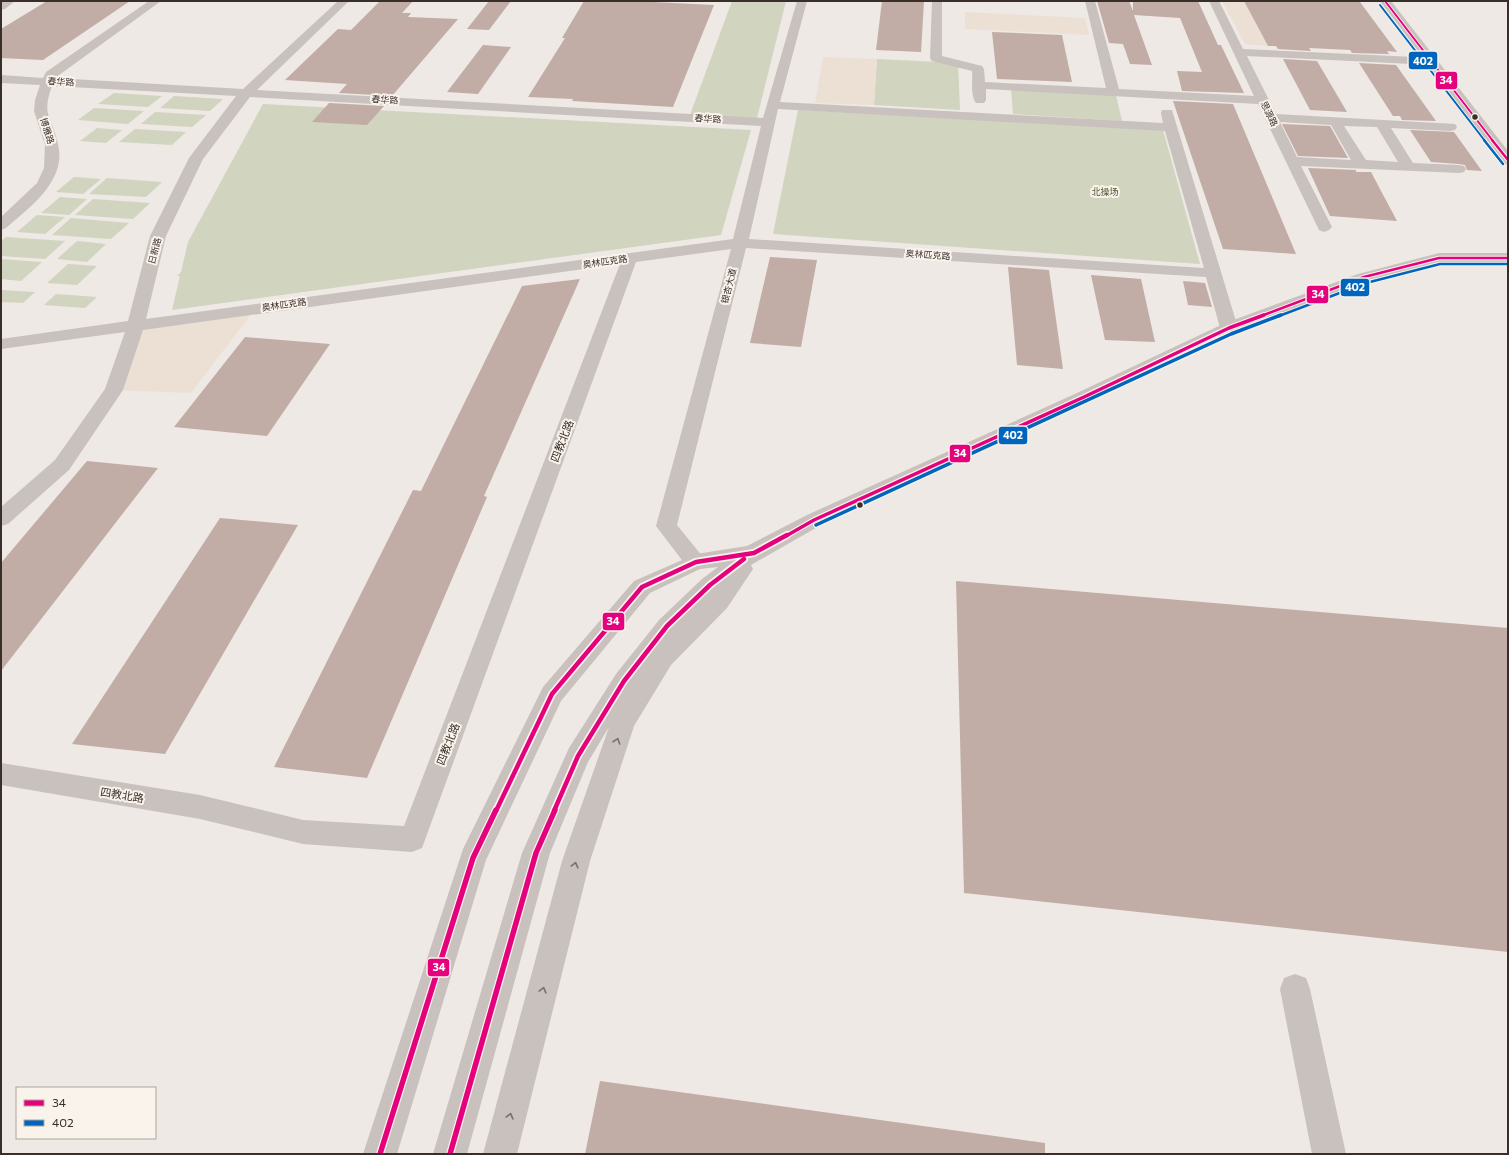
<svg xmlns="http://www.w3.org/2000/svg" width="1509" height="1155" font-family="Commissioner,'Noto Sans SC',sans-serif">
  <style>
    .green { fill: #d1d4be }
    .plaza { fill: #ece0d4 }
    .building { fill: #c2aca6 }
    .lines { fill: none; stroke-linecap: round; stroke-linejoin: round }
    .minor { fill: #c8c1bd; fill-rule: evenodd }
    .tertiary { fill: #c8c1bd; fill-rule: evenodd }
    .bus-1-far4-casing { stroke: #faf3ec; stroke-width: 3.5 }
    .bus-1-far3-casing { stroke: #faf3ec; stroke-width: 4.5 }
    .bus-1-far2-casing { stroke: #faf3ec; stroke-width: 6 }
    .bus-1-far1-casing { stroke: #faf3ec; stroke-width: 8 }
    .bus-1-casing { stroke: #faf3ec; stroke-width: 8 }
    .bus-2-far2-casing { stroke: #faf3ec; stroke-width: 3.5 }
    .bus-2-far1-casing { stroke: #faf3ec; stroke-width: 4.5 }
    .bus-2-casing { stroke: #faf3ec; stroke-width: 6 }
    .bus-1-far4 { stroke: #e5007d; stroke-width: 2 }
    .bus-1-far3 { stroke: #e5007d; stroke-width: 2.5 }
    .bus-1-far2 { stroke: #e5007d; stroke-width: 3.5 }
    .bus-1-far1 { stroke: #e5007d; stroke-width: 4.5 }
    .bus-1 { stroke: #e5007d; stroke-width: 5.5 }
    .bus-2-far2 { stroke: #0065bd; stroke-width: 2 }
    .bus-2-far1 { stroke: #0065bd; stroke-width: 2.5 }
    .bus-2 { stroke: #0065bd; stroke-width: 3.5 }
    .oneway { stroke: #79706c }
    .bus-dot { fill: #392e2a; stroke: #faf3ec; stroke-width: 1.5 }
    .labels { text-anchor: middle; stroke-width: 4; stroke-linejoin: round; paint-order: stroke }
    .far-street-label { font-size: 9px; fill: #392e2a; stroke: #faf3ec }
    .far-park-label { font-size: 9px; fill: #4c582d; stroke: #faf3ec }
    .street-label { font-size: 11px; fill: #392e2a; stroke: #faf3ec }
    .line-badge { stroke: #faf3ec; stroke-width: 1.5 }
    .badge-label { font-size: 11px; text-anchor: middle; font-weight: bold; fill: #fff }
  </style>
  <rect width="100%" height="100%" fill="#eee9e4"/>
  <!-- green -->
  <g class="green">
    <polygon points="732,1 786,1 757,118 690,115"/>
    <polygon points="877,59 958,63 960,110 874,105"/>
    <polygon points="1011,89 1116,95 1122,121 1013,114"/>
    <polygon points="114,93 162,96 148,107 98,104"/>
    <polygon points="174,96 223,99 210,111 160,108"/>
    <polygon points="263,104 751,130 721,235 172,310 180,276 177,276 181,272 188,242"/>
    <polygon points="94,108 144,111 128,124 78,120"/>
    <polygon points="798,110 1163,130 1200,264 773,234"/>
    <polygon points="155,112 206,115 192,127 141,124"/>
    <polygon points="97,128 122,130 106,143 80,141"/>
    <polygon points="135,129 186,132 172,145 119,142"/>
    <polygon points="74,177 101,179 83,194 56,192"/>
    <polygon points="107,178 162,182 146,197 89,194"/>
    <polygon points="60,197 87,199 69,215 41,213"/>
    <polygon points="93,199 150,203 133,219 75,215"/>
    <polygon points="37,215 65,217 45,234 17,232"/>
    <polygon points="71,218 129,223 111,239 52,235"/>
    <polygon points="6,237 65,241 45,259 1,256 1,241"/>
    <polygon points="77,241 106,244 87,262 57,259"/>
    <polygon points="1,259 42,262 21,281 1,279"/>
    <polygon points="68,264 97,266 77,285 47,283"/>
    <polygon points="1,290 35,292 23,303 1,302"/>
    <polygon points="56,294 97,297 85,308 44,305"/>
  </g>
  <!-- plaza -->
  <g class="plaza">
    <polygon points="1222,1 1244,1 1268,46 1245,44"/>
    <polygon points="965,12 1085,18 1089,35 965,29"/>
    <polygon points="823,57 877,59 874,105 815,103"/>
    <polygon points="255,309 191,393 114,390 136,325"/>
  </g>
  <!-- building -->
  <g class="building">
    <polygon points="47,1 130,1 43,60 1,58 1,29"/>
    <polygon points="380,1 413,1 402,13 411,13 408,17 458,19 392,96 339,93 347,84 285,80 338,29 351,30"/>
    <polygon points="489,1 511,1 489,30 467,29"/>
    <polygon points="584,1 632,1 714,5 673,107 572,101 573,99 528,97 565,38 562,38"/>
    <polygon points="882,1 924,1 921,52 876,50"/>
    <polygon points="1097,1 1129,1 1133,11 1133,1 1198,1 1218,45 1221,45 1244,93 1182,91 1177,71 1202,72 1180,18 1134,15 1152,65 1130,64 1123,44 1109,43"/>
    <polygon points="1244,1 1360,2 1397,52 1387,51 1389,54 1352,53 1350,50 1309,48 1311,51 1278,49 1276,46 1268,46"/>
    <polygon points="992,32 1062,35 1072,82 997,79"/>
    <polygon points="483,45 511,47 478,94 447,92"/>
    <polygon points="1283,59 1317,61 1347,112 1310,110"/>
    <polygon points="1359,63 1396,65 1436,121 1402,120 1400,116 1393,116"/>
    <polygon points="1173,101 1233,104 1296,254 1223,249"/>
    <polygon points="329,103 384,106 367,125 312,122"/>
    <polygon points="1282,124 1330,126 1348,158 1298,156"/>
    <polygon points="1410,130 1454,132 1482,171 1467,170 1465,165 1459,164 1431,162"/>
    <polygon points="1308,168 1356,170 1356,172 1371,172 1397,221 1330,216"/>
    <polygon points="770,257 817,260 801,347 750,343"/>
    <polygon points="1008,267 1049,270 1063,369 1017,365"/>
    <polygon points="1091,275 1141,279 1155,342 1105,340"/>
    <polygon points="580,279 484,496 487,497 367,778 274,767 413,490 421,491 522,286"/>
    <polygon points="1183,281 1205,283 1212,307 1188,305"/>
    <polygon points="245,337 330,344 267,436 174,427"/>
    <polygon points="87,461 158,468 1,671 1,563"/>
    <polygon points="220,518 298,525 165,754 72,744"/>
    <polygon points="956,581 1508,628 1508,952 964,893"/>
    <polygon points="600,1081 1045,1143 1045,1154 585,1154"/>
  </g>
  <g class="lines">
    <!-- minor -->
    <g class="minor">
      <polygon points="3,1 15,1 5,9 1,10 1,2"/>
      <path d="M149 1H161L55 78 243 89 338 1H349L257 90 763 118 797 1H807L780 102 1163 123 1161 113 1162 110H1172L1238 328 1235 332 1229 333 1223 332 1220 328 1206 277 746 248 677 525 707 562 704 568 696 570 688 568 656 526 731 249 636 262 422 848 412 852 303 844 200 819 1 785V763L200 795 303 820 404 826 620 264 143 330 123 390 69 470 8 524 1 526V507L55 460 105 389 125 332 1 349V339L128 321 150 236 189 158 236 96 52 86C41 117 52 116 58 144 67 181 30 207 6 228L1 230V217L37 183 44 168 45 145 34 111 35 100 40 85 1 83V75L43 78 46 72ZM250 97 761 126 733 239 146 319 166 236 203 159ZM778 109 1165 131 1204 268 749 239Z"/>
      <path d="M932 1H942V56L982 66 984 69 985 82 1106 88 1085 1H1095L1119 89 1254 96 1209 1H1219L1243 49 1436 58 1438 61 1436 64 1432 65 1247 56 1276 114 1455 124 1457 127 1455 130 1450 131 1391 128 1413 163 1459 165 1464 166 1466 169 1464 172 1459 173 1301 166 1332 227 1329 230 1324 232 1319 230 1258 104 986 89V100L984 103H976C970 94 973 81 972 71L932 61 930 58ZM1280 122 1331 125 1351 160 1297 157ZM1344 126 1377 127 1398 162 1366 160Z"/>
      <polygon points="1295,974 1306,978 1310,989 1346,1154 1312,1154 1280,989 1284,978"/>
    </g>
    <!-- tertiary -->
    <g class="tertiary">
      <polygon points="1380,1 1391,1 1508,151 1508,164 1503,163"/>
      <polygon points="1439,253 1508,253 1508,263 1439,263 1370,280 1235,332 1091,401 821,525 751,565 753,569 727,608 671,665 634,726 590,861 517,1154 483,1154 562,861 609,727 588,762 550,853 467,1154 433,1154 522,853 569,748 616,674 659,620 702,579 718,567 700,569 650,593 561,701 486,860 397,1154 363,1154 463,849 543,687 634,581 696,554 747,546 807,515 1077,393 1223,324 1358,274"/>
    </g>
    <defs>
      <polyline id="bus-1-far4" points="1385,1 1493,141"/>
      <g id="bus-1-far3">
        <polyline points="1492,140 1508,160"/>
        <polyline points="1261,316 1364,277 1439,258 1508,258"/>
      </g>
      <polyline id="bus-1-far2" points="786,536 814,520 1084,397 1229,328 1264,315"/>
      <g id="bus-1-far1">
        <polyline points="496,811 552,694 642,587 696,562 754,553 787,535"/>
        <polyline points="554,811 578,756 624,681 667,626 710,585 744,559"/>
      </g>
      <g id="bus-1">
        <polyline points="380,1154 473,858 496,810"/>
        <polyline points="450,1154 536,853 555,810"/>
      </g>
      <polyline id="bus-2-far2" points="1380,5 1485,141"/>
      <g id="bus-2-far1">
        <polyline points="1484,140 1503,164"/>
        <polyline points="1279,316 1366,283 1440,264 1508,264"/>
      </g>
      <polyline id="bus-2" points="816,525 1231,334 1281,315"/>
    </defs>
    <!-- bus-1-far4 casing -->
    <use href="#bus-1-far4" class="bus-1-far4-casing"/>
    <!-- bus-1-far3 casing -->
    <use href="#bus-1-far3" class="bus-1-far3-casing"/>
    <!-- bus-1-far2 casing -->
    <use href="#bus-1-far2" class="bus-1-far2-casing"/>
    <!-- bus-1-far1 casing -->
    <use href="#bus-1-far1" class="bus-1-far1-casing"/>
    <!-- bus-1 casing -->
    <use href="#bus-1" class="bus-1-casing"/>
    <!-- bus-2-far2 casing -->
    <use href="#bus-2-far2" class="bus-2-far2-casing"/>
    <!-- bus-2-far1 casing -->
    <use href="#bus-2-far1" class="bus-2-far1-casing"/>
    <!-- bus-2 casing -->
    <use href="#bus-2" class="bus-2-casing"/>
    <!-- bus-1-far4 -->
    <use href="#bus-1-far4" class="bus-1-far4"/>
    <!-- bus-1-far3 -->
    <use href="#bus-1-far3" class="bus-1-far3"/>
    <!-- bus-1-far2 -->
    <use href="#bus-1-far2" class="bus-1-far2"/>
    <!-- bus-1-far1 -->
    <use href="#bus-1-far1" class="bus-1-far1"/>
    <!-- bus-1 -->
    <use href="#bus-1" class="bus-1"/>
    <!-- bus-2-far2 -->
    <use href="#bus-2-far2" class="bus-2-far2"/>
    <!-- bus-2-far1 -->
    <use href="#bus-2-far1" class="bus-2-far1"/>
    <!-- bus-2 -->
    <use href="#bus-2" class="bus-2"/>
  </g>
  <!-- one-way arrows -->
  <defs><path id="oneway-chevron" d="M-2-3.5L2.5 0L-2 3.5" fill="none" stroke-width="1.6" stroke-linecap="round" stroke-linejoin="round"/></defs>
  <g class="oneway">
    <use href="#oneway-chevron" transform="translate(617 741) rotate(-71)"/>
    <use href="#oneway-chevron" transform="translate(575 865) rotate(-75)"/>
    <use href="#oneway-chevron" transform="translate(543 990) rotate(-75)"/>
    <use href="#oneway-chevron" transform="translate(510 1116) rotate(-75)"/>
  </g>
  <!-- markers -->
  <g class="bus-dot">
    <circle cx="1475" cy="117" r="3.5"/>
    <circle cx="860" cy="505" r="3.5"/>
  </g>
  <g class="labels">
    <!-- far-street labels -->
    <g class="far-street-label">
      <text transform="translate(61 82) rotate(3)" y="3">春华路</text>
      <text transform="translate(385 100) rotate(3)" y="3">春华路</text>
      <text transform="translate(1269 114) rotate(64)" y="3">思源路</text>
      <text transform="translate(708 119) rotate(3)" y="3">春华路</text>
      <text transform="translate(47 131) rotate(72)" y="3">博雅路</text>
      <text transform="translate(155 251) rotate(-75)" y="3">日新路</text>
      <text transform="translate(928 255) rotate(4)" y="3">奥林匹克路</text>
      <text transform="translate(605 262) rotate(-8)" y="3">奥林匹克路</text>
      <text transform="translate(729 286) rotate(-76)" y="3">银杏大道</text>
      <text transform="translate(284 305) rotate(-8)" y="3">奥林匹克路</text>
    </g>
    <!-- far-park labels -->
    <g class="far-park-label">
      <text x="1105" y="195">北操场</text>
    </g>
    <!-- street labels -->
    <g class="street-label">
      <text transform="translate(562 441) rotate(-69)" y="4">四教北路</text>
      <text transform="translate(448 744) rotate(-69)" y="4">四教北路</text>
      <text transform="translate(122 795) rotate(9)" y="4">四教北路</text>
    </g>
  </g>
  <g class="line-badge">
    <rect x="1408" y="51" width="30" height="19" rx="4" fill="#0065bd"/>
    <rect x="1435" y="71" width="23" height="19" rx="4" fill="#e5007d"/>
    <rect x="1340" y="278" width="30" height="19" rx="4" fill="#0065bd"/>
    <rect x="1306" y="285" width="23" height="19" rx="4" fill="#e5007d"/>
    <rect x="998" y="426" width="30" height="19" rx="4" fill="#0065bd"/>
    <rect x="949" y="444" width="22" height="19" rx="4" fill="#e5007d"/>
    <rect x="602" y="612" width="23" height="19" rx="4" fill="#e5007d"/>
    <rect x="427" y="958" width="23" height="19" rx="4" fill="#e5007d"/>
  </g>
  <g class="badge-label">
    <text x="1423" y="65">402</text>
    <text x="1446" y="84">34</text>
    <text x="1355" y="291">402</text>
    <text x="1318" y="298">34</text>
    <text x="1013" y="439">402</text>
    <text x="960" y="457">34</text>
    <text x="613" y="625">34</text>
    <text x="439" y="971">34</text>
  </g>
  <!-- border -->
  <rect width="1509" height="1155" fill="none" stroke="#392e2a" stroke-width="4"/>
  <!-- legend -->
  <rect x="16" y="1087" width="140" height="52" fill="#faf3ec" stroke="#ada49e"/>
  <rect x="24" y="1100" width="20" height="6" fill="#e5007d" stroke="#ada49e"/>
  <text x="52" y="1107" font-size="12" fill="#392e2a">34</text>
  <rect x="24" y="1120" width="20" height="6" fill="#0065bd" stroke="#ada49e"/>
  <text x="52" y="1127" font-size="12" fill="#392e2a">402</text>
</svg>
